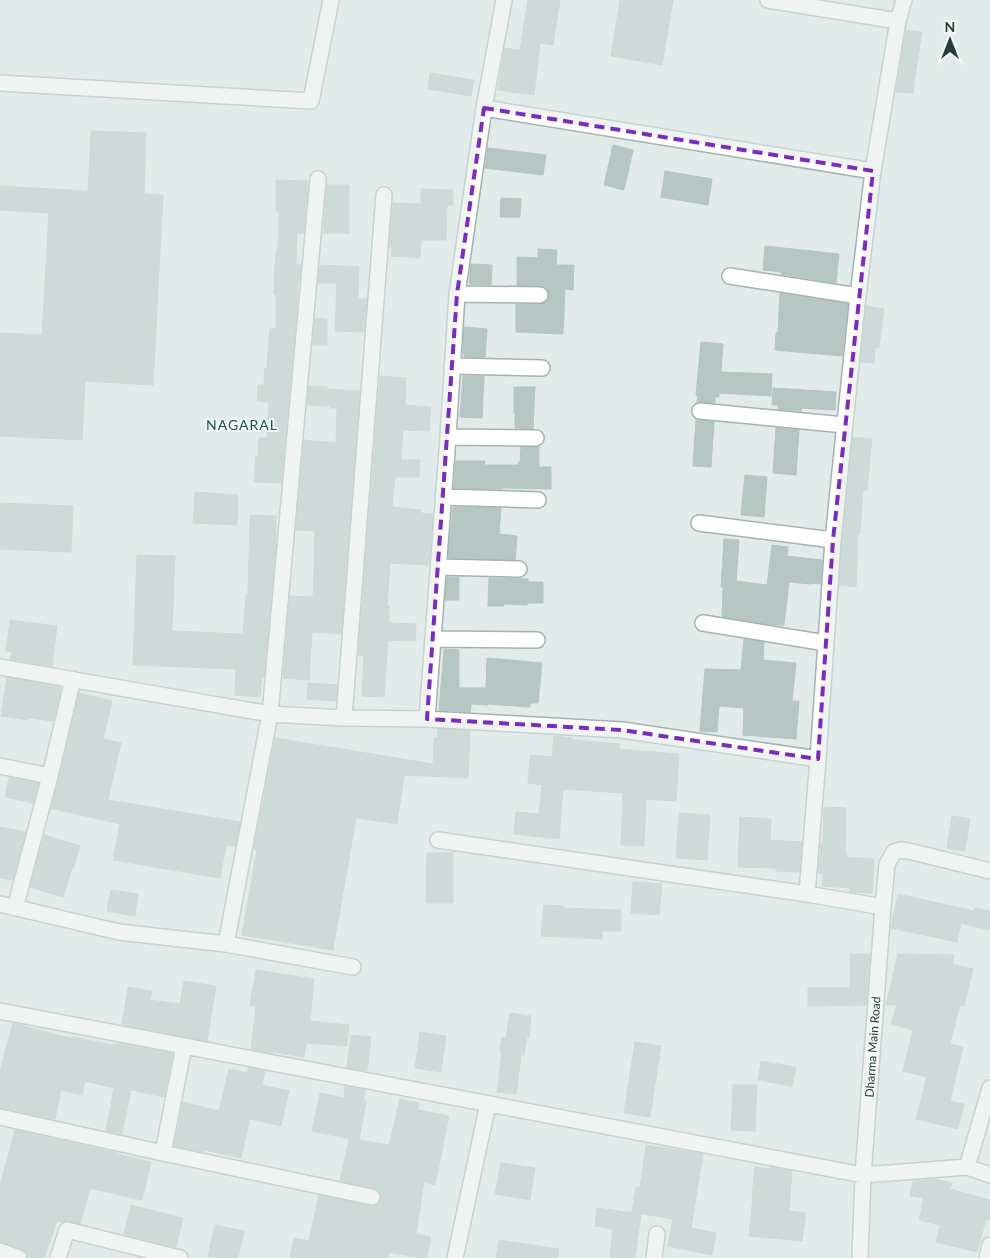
<svg xmlns="http://www.w3.org/2000/svg" width="990" height="1258" font-family="Lato,sans-serif">
  <style>
    .building { fill: #b6c6c2; stroke: #b4c5c1 }
    .lines { fill: none; stroke-linecap: round; stroke-linejoin: round }
    .minor-casing { stroke: #a4b3b1; stroke-width: 18 }
    .minor { stroke: #fff; stroke-width: 15 }
    .marked { fill: none; stroke: #7b2cbf; stroke-width: 4; stroke-dasharray: 10 6; stroke-linejoin: round }
    .labels { text-anchor: middle; stroke-width: 4; stroke-linejoin: round; paint-order: stroke }
    .street-label { font-size: 12px; fill: #223c3a; stroke: #f2f8f6 }
    .neighbourhood-label { font-size: 14px; letter-spacing: 1px; fill: #1e4e4b; stroke: #f2f8f6 }
  </style>
  <rect width="100%" height="100%" fill="#e1ebe9"/>
  <path class="building" d="M528,0H560L553,45L540,43L534,95L498,90L505,48L520,50Z
    M620,0H673L662,65L611,56Z
    M906,30L922,32L914,82L913,93L896,92Z
    M430,73L474,80L471,96L428,89Z
    M91,131L146,133L144,194L163,195L153,385L85,381L82,440L0,436V333L42,335L49,213L0,210V186L88,191Z
    M613,145L633,150L624,190L604,185Z
    M488,148L546,155L543,175L485,168Z
    M665,171L712,179L708,205L661,197Z
    M276,180L307,181V185H308L304,233H297L296,264L301,265L299,282H298L297,310L281,483L254,482L256,456L258,457L259,438H267L269,402L257,401L258,385H264L265,368H267L270,329H276V294H274L275,265L277,249H278L279,211H276Z
    M327,185H349V233H323Z
    M421,189L453,190V205H447L446,240H421L420,258L391,256L392,247H389L393,203L421,204Z
    M501,198L521,199L520,217H500Z
    M765,246L839,254L836,283L781,274V272L763,270Z
    M538,249L557,250L556,265H574L573,290L565,289L563,334L516,332V304H540L544,303L548,300L549,296L548,291L544,287L540,286L517,285V257L538,258Z
    M471,264L492,265L491,285L469,284Z
    M320,265L359,267L358,299H367L364,332L335,331L337,283H318Z
    M780,293L848,304L842,356L775,350L776,333H778Z
    M866,306L884,309L879,348H875L874,363L861,362Z
    M315,318L327,319V345H313Z
    M464,327L487,329L485,357H464V354H463Z
    M701,342L723,344L721,372L772,374L771,396L719,393V397H715V403L697,402L698,396L696,395Z
    M380,376L406,378L405,405L431,407L429,431L403,430L401,460H420L419,477H395L392,507L421,510V513L433,514L429,565L390,563L387,606H389V623L416,624L415,641L388,640L384,697L362,696L364,655H358Z
    M463,376H484L482,418L460,417Z
    M309,386L327,387V389L360,391L341,634L312,632L309,680L283,678L290,596L313,597L315,531L296,530L304,440L336,443L337,408H330V406L307,405Z
    M514,387H535L533,429L515,428V413H514Z
    M773,388L836,392L835,410L801,408V411L778,409V405H772Z
    M696,419L714,422L711,467L693,466Z
    M776,428L799,430L796,475L773,473Z
    M853,437L872,439L867,490H863L860,533H858L856,587L839,585L842,541Z
    M521,447H539V467H551V489L502,488V489L454,488L456,461H485L484,465H519L518,462H520Z
    M745,475L767,477L764,517L741,515Z
    M195,492L238,495L237,525L193,523Z
    M0,503L73,506L71,552L0,549Z
    M453,507L501,508L499,534L517,536L515,560L448,558Z
    M250,515L276,516V548L264,677H262L260,697L235,695L236,669L133,665L137,555L175,556L172,631L243,634L246,595H248Z
    M724,539L739,540L736,581L767,585L772,545L788,547L787,556L822,560L821,584L811,583V584L789,582L784,625L766,624L722,617L723,587H721Z
    M447,577H459V600H445Z
    M489,578L528,579V582H543V603H527V605L504,604V606H488Z
    M10,620L57,626L52,667L10,659L12,652L6,651Z
    M744,639L764,642L763,660L796,663L792,701H799L796,739L743,735L744,708L719,706L717,732L700,731L705,669L741,670Z
    M444,649L459,650V688H486L487,658L542,663L538,703H530V707L488,704V705L471,704L470,712L439,710Z
    M7,678L60,687L61,689L53,721L29,718L28,720L1,716Z
    M308,683L337,685L336,701L307,699Z
    M79,693L112,701L103,739L121,743L108,800L240,822L235,846L226,845L220,878L113,860L120,824L51,808Z
    M438,729L470,731L468,778L404,775L397,824L356,818L333,950L242,935L257,850L254,849L262,805H263L275,738L433,764L434,738H437Z
    M554,736L572,738V740L620,744L619,749L679,754L676,801L646,799L644,846L621,845L623,793L563,789L559,839L514,834L516,812L539,814L542,785L528,783L530,755L552,757Z
    M9,777L38,783L33,803L5,797Z
    M824,807L846,808L845,852H846V857L874,859L872,893L850,892V888L822,886L823,874L818,873L821,843H823Z
    M679,813L710,815L707,860L676,858Z
    M952,816L970,819L965,851L947,848Z
    M740,817L771,819L770,840L802,842L799,872L776,871V868L738,867Z
    M0,827L26,832L13,880L0,878Z
    M44,835L80,846L73,869L72,868L63,897L30,887Z
    M427,853H453V903H426Z
    M633,882L662,884L659,915L631,913Z
    M111,890L138,894L135,916L107,911Z
    M898,894L974,911L975,908L990,911V930L961,923L957,942L891,928Z
    M544,905L564,906L563,908L621,910V931H602V939L541,936Z
    M850,954H870L866,1005L808,1006V988H850Z
    M898,954L954,955L952,964L973,969L964,1006L960,1005L950,1044L963,1047L950,1101L964,1104L958,1129L916,1119L927,1077L903,1071L913,1030L891,1024L897,1005H886Z
    M256,970L314,979L310,1021L349,1025L347,1046L306,1043L304,1057L272,1052V1053L251,1049L256,1006L250,1005Z
    M184,981L216,986L207,1041L122,1025L128,987L152,991L150,1000L180,1004Z
    M510,1013L531,1016L529,1038L527,1037L524,1055H521L516,1094L497,1092L502,1052H500L502,1037L506,1038Z
    M13,1023L73,1039V1037L112,1045L113,1044L119,1045V1043L173,1053L164,1097L131,1090L122,1134L106,1131L114,1088L85,1081L82,1095L61,1090L55,1119L0,1108V1071Z
    M420,1032L446,1036L441,1072L415,1068Z
    M351,1035L371,1037L367,1071L347,1067Z
    M635,1042L661,1046L650,1117L624,1113Z
    M761,1061L796,1067L792,1086L758,1080Z
    M248,1068L265,1071L262,1085L289,1091L281,1126L250,1119L241,1158L205,1150L204,1152L174,1146L183,1102L219,1111L229,1069L248,1073Z
    M733,1085H757L755,1131L731,1130Z
    M345,1086L365,1090L364,1100L366,1101L359,1140L389,1145L400,1099L419,1103L418,1110L449,1116L435,1185L424,1182L416,1234L431,1237L427,1258H421L389,1252L388,1258H290L294,1238L309,1241L319,1195L371,1206H374L379,1204L381,1199V1194L379,1190L374,1188L340,1181L349,1139L312,1131L320,1093L344,1098Z
    M15,1130L118,1153V1154L125,1156L151,1162L142,1200L90,1188L80,1224L69,1221L62,1222L57,1221L44,1258H34L28,1256L26,1252L22,1249L0,1242V1186Z
    M646,1145L703,1154L691,1228L716,1233L712,1255L668,1246L673,1219L632,1212L636,1187L640,1188Z
    M501,1163L535,1168L530,1200L495,1194Z
    M755,1167L769,1169L770,1167L792,1171L789,1211L806,1213L802,1241L749,1236L753,1196H752Z
    M935,1179L952,1183L950,1189L990,1200V1220L986,1219L977,1252L936,1242L940,1225L919,1220L924,1198L910,1196L913,1181Z
    M131,1205L183,1218L176,1247L124,1234Z
    M597,1208L641,1214L635,1258H610L613,1229L595,1226Z
    M215,1225L244,1231L238,1258H219L208,1256Z
    M499,1240L559,1249L558,1258H496Z"/>
  <g class="lines">
    <defs>
      <path id="minor" d="M768,0L898,21
        M0,83L311,101L331,0
        M484,108L873,171
        M730,276L858,296
        M457,294L540,295
        M452,366L542,368
        M700,411L844,425
        M448,437L536,438
        M443,497L538,500
        M699,523L833,540
        M438,567L519,569
        M703,623L826,643
        M433,639L537,640
        M0,667L270,714L344,718L427,719L622,730L818,759
        M344,718L384,195
        M427,719L448,437L457,294L484,108L504,0
        M0,766L50,776
        M438,840L807,894L883,907
        M807,894L818,759L833,540L858,296L873,171L898,21L904,0
        M0,904L119,932L226,944L353,967
        M15,908L50,776L73,679
        M226,944L270,714L318,179
        M0,1011L863,1175L967,1167L990,1175
        M0,1117L163,1153L372,1197
        M163,1153L184,1046
        M967,1167L990,1088
        M0,1251L19,1258
        M58,1258L67,1230L180,1258
        M455,1258L488,1104
        M654,1258L657,1234
        M860,1258L863,1175L883,907L887,864L894,852L901,850L909,851L990,871
        M987,1258L990,1245"/>
    </defs>
    <use href="#minor" class="minor-casing"/>
    <use href="#minor" class="minor"/>
  </g>
  <path d="M0 0H990V1258H0ZM484,108L873,171L833,540L818,759L622,730L427,719L457,294Z" fill="#e1ebe9" fill-opacity=".55" fill-rule="evenodd"/>
  <path class="marked" d="M484,108L873,171L833,540L818,759L622,730L427,719L457,294Z"/>
  <g class="labels">
    <g class="street-label">
      <text transform="translate(873 1047) rotate(-86)" y="4">Dharma Main Road</text>
    </g>
    <g class="neighbourhood-label">
      <text x="242" y="430">NAGARAL</text>
    </g>
  </g>
  <g transform="translate(950 40)" stroke="#f2f8f6" stroke-width="4" paint-order="stroke">
  <path d="M0-4L9 19L0 12L-9 19Z" fill="#223c3a"/>
  <text y="-8" font-size="14" font-weight="bold" text-anchor="middle" fill="#223c3a">N</text>
  </g>
</svg>
